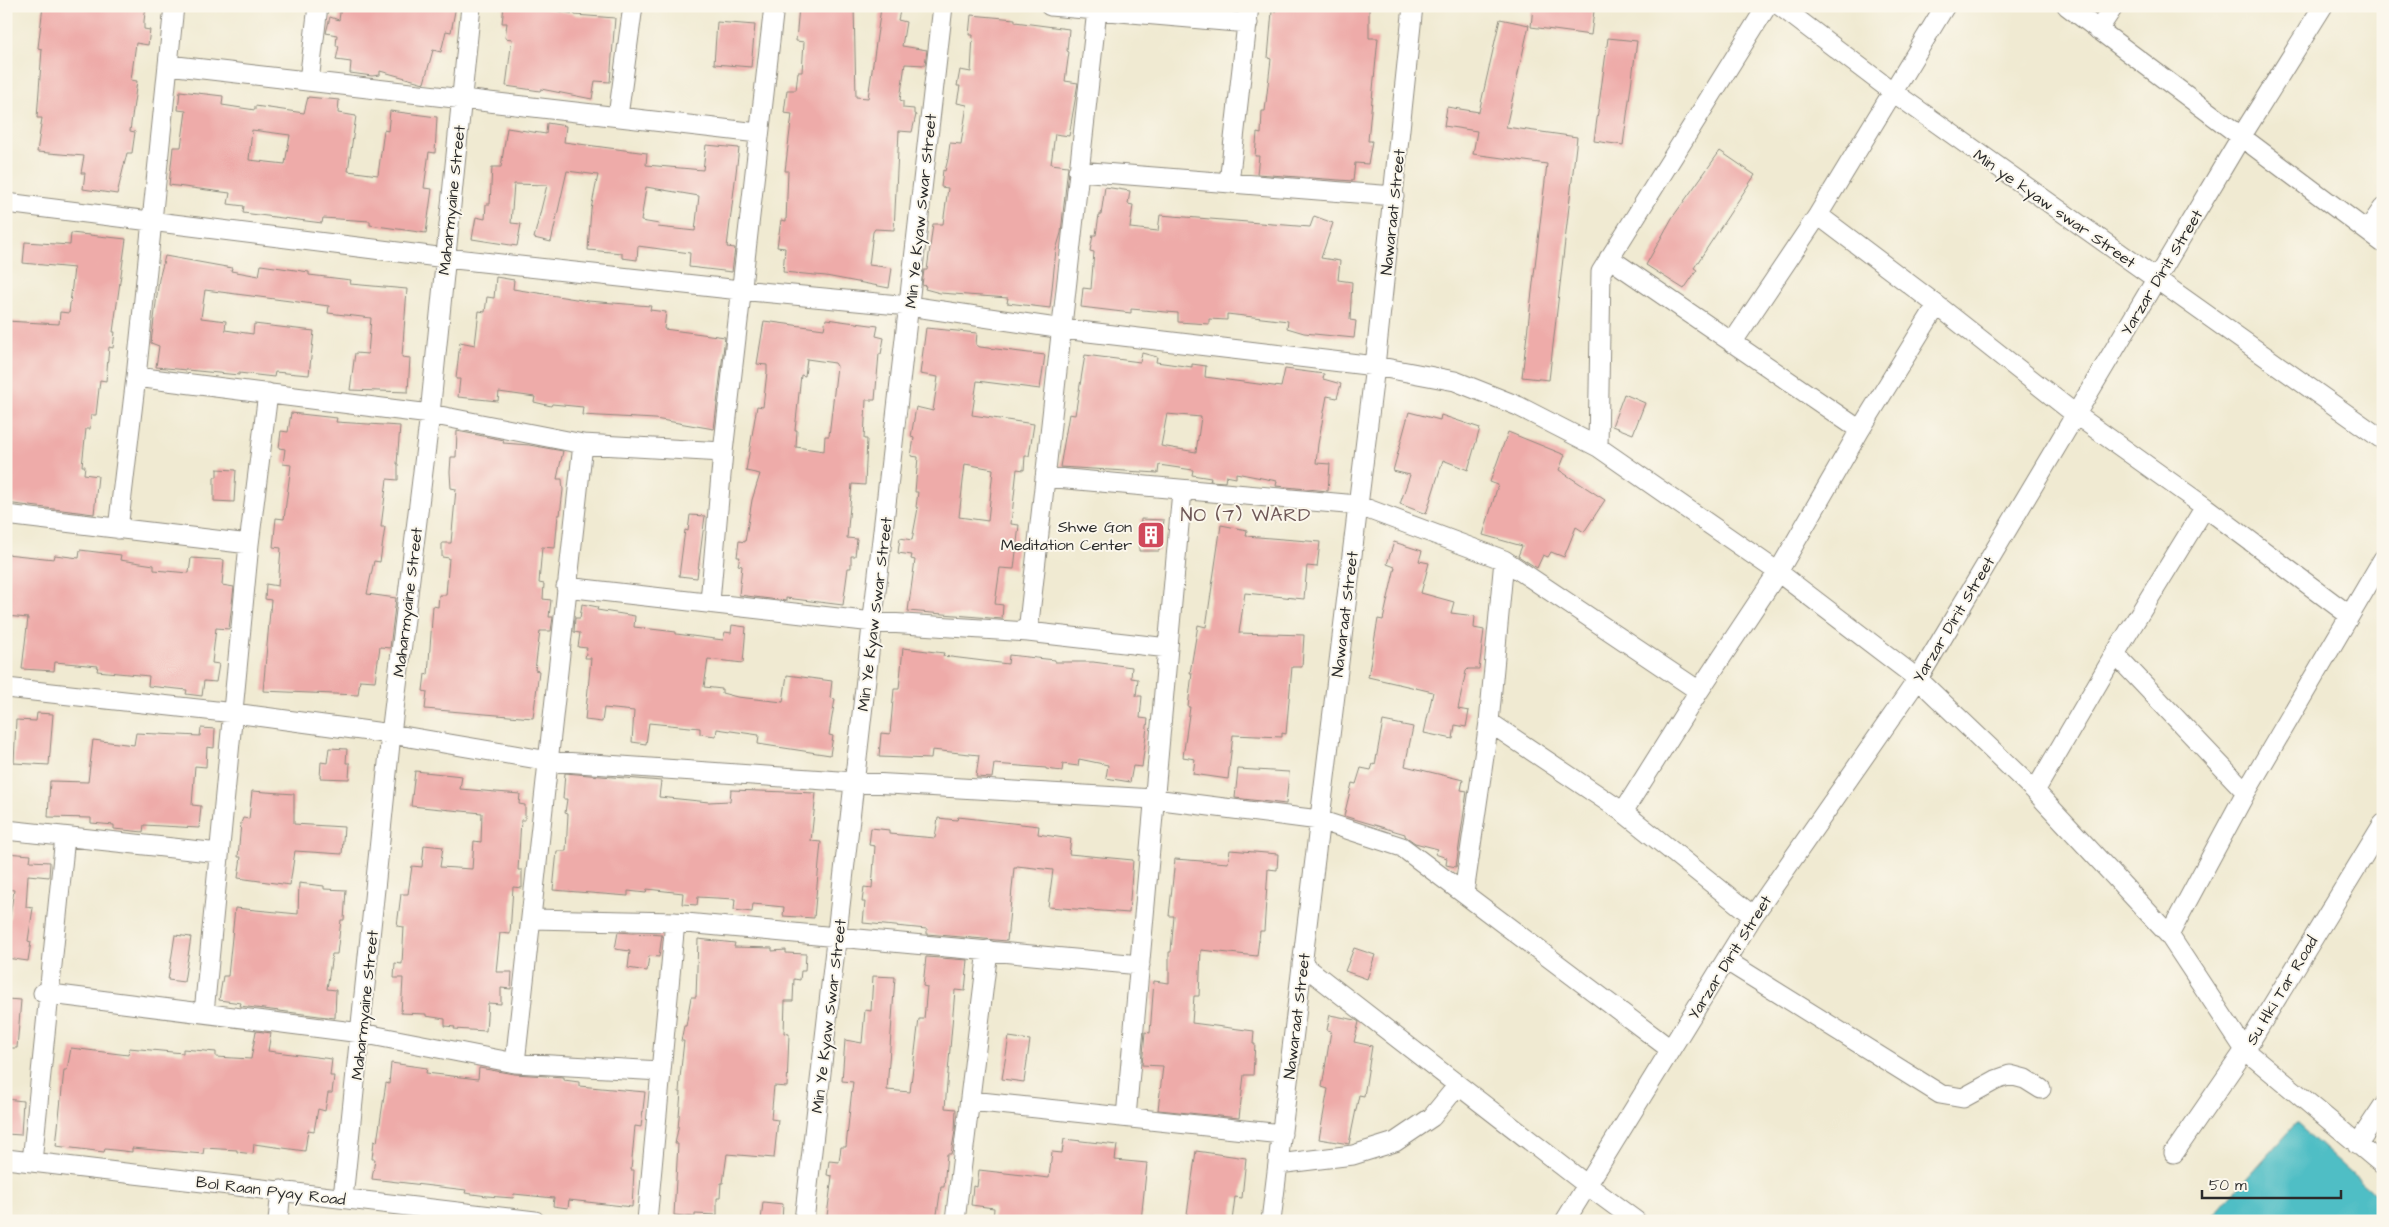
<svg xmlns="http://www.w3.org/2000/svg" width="2389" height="1227" font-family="'Architects Daughter',sans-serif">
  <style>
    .water { fill: #50bec5; stroke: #3e7478 }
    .building { fill: #eeaba9; fill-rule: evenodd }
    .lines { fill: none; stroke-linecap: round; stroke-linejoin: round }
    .minor-casing { stroke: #8e8a7e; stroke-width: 21 }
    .minor { stroke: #fff; stroke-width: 19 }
    .labels { text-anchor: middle; stroke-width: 4; stroke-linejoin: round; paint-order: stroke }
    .street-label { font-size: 16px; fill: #2b2b2b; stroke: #fbf7ec }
    .poi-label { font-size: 16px; fill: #2b2b2b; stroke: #fbf7ec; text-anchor: end }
    .quarter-label { font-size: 19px; letter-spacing: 1px; fill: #6f5857; stroke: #fbf7ec }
  </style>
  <rect width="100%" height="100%" fill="#fbf7ec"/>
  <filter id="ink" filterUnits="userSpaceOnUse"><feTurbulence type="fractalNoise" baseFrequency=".02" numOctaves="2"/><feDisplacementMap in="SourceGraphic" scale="10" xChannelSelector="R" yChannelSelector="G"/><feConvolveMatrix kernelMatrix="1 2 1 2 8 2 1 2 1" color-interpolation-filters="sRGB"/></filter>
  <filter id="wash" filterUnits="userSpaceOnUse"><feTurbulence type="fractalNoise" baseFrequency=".0096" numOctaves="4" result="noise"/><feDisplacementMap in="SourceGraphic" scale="20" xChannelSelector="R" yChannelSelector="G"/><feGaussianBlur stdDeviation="1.12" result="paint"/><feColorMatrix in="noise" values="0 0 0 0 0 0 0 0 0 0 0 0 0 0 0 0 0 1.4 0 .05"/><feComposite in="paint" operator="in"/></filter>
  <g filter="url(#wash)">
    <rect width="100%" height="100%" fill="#f0ead2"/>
    <path class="water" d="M2296,1123L2383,1201V1221H2217L2213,1216Z"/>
    <g id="blocks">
      <path class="building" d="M43,6H146L144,21V29L150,30L148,45L136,43L131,80L137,81L130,131L135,132L132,153H127L117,194L83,189L85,173H81L84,156L37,152L42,118H37L42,49L38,48Z
        M341,6L400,8V6H456L451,32L446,31L441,52L433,50L424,83L380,71V75L372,76L350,73L351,62L336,60L339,46H336L337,35L326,33L330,17L339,20Z
        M504,6H543L542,8L575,14V15L615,18L610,82L595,81L592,99L541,89L540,91L506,86L512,39L505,38L507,23H502Z
        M799,6H854L856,97L868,98L881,8L900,11L898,20L906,22L902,46L927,50L925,65L905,64L900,100L903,101V108L914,109V114L916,115L912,132L899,131L894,230L875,229L873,232L869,265L892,268L889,288L826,276L783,272L785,248L777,247L781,220L786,221L788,171H785L792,114L784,113L787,90H796L798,72H802L804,42L796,41Z
        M1277,6H1369V38H1378L1368,141H1372L1368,164L1355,163L1353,181L1257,174L1259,156H1255L1257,133L1261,134L1262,111H1265L1271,59L1268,58L1272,11H1276Z
        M1533,6H1561L1594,11L1591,35L1531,27Z
        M971,15L1015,19V22L1069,29L1067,51L1069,52L1065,81L1078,83L1069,136L1055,134L1051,164L1068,166L1061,233L1056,250L1050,308L1007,303L1008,298L940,293L925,289L926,286L922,285L924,270H927L933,224H943L948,188L941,187L943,170L945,171L948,159L950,143L961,144L967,105L957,103L960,86H957L960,70L971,72L973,35H969Z
        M1500,19L1529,25L1506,127L1577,137L1549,380L1522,377L1547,164L1473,154L1477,131L1444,126L1447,107L1479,112Z
        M717,22L755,25L751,67L714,64Z
        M1608,38L1637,41L1623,145L1594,141Z
        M180,91L223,96L222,105L255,110V106L304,113L308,97L339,100L338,113L356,116L348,171L378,175L384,130L388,131L390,111L437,117L435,153L429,152L424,188L432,189L426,233L370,225V221L323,218L322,223L243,213L244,206L228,204L230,193L169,185L173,147H181L186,111L178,110ZM252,130L290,135L285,164L249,160Z
        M547,123L566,126L564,142L647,153L646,165L703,170L706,145L739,148L727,247L735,248L732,272L689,267L690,253L638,246L637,260L622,258V253L588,250L591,209L598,175L567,171L551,242L534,238L547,185L514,184L511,223L521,224L517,246L472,239L476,217L485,219L486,204H490L492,167H501L507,128L546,134ZM646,187L699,196L695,231L658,227L659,224L641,221Z
        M1720,151L1755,175L1694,268L1697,270L1684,289L1646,265L1672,218Z
        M1105,187L1130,191L1128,204L1133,205L1130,228L1158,231L1160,215L1310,227L1314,216L1333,223L1321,258L1340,261L1338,280L1352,282L1350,320L1356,321L1354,338L1304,333L1287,328L1288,321L1227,314V320L1209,319V324L1178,322V313L1131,309V313L1081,307L1083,288L1091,289L1094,252L1090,251L1093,235H1096L1099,215H1101Z
        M71,233L126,239L113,332H115L113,348L109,347L106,381L100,380L96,415H91L90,429H86L82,466H85L84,474L98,476L94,514L6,503V321L59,324L60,312L69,313L74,268L23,263L25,242L70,245Z
        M165,256L232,268L231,271L259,276L261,265L309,272V275L351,280L350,284L407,289L402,357L410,358L408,392L350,390L355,353L368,354L371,318L328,313L329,306L205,290L201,318L226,321L225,330L253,334L254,324L314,331L309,375L275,372L274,377L239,373V375L156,367L159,346L151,343L159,279Z
        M496,277L514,280L513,289L588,301L651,306L650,310L666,312L664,329L725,337L714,429L655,419L582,415L583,407L552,404L551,406L534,402L535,397L499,392L498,401L458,397L460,379H456L460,342L475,345L479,311L485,312L487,297L494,298Z
        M826,319L878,326L876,336L884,338L881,354H879L875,400H866L864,439H867L865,485L852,484L847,538L857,539L855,556H851V568H848L843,605L786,598V601L739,595L742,566L738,565L740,557H737L739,541L745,542L752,500L760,474L746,471L757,406L763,407L767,372V365L757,364L764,321L824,329ZM807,359L835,363L837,366L829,436H825L824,451L796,447L797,430H795L801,375L805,376Z
        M926,328L977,333L976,345L980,347L1045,355L1040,389L977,381L972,415L1034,424L1029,456H1025L1024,470L1017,469L1011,524L1019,525L1014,569L1000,568L995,604L1003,605L1002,619L908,611L915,560L911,559L912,555L898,553L900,538L912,540L918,508L916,507L918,492H915L918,457L911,456L914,438L911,437L916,407L933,411L938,377L920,374ZM965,464L993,469L988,521L959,517Z
        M1142,353L1157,357L1156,362L1192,367V364L1206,366L1205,377L1281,387L1285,369L1324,374L1323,379L1341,384L1337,398L1327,396L1318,444L1316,463L1330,464L1328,491L1276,486L1277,481L1236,473V478L1226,476L1225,482L1210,481L1211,478L1192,475L1193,470L1159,465L1158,473L1060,467L1069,414L1075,415L1085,355L1140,362ZM1167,414L1201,417L1196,452L1161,446Z
        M1624,394L1645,403L1633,434L1612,426Z
        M1409,412L1440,420L1441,415L1480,428L1468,470L1443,460L1426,514L1400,504L1410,475L1393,471Z
        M291,413L337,418L336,422L400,426L397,464H398V480L387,479L381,527H385L380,562L374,561L367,594L396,598L390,648L380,647L375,681L360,680L358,695L263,691L271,600L265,599L266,584L278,586L281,548L273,547L276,518L284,519L291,465L283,464L285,449L279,448L281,431L288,432Z
        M457,431L504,440L503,443L529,445L563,451L557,479H562L563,490L560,515H558L555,548L542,547L539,583L544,584L543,599L551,600L549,617H553L551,631H540L535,670L539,671L533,718L425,709L427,692L423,691L425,674L428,675L433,606L438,607L439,595H446L449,558L442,557V543H451L456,489L451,488L450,472L451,457H456Z
        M1508,432L1565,455L1559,470L1605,500L1584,532L1576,527L1564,557L1551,552L1548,557L1543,555L1537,568L1518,556L1522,546L1483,535L1498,485L1490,482Z
        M217,469L236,470L234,502L214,501V477H217Z
        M690,515L705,516L697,578L679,576L685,530L688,531Z
        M1141,519L1164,520L1159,551H1139Z
        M1221,525L1247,530L1246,536L1320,542L1317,567L1307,566L1304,599L1245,593L1239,633L1304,635L1302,667H1292L1286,734L1282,733V737L1233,735L1228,779L1193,774L1195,759L1183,757L1190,707H1188L1192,673H1190L1198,625L1206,627Z
        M1394,542L1422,551L1419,561L1429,563L1421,593L1454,602L1451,613L1475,616L1474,628L1484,630L1479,669H1468L1466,671L1458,709L1469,711L1466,727L1455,725L1453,739L1424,733L1433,692L1368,677L1378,619L1383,620L1395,567L1387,564Z
        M80,550L121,555L120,560L154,565V570L189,573L191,558L224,560L222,585L234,587L229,629L216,628L212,663L219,664L216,682L204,681L202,696L186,694L187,690L148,686L149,676L97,671L98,666L55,662L54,671L22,669L28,618L6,616V554L54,559L55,555L79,558Z
        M582,604L598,607L597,610L635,616L634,627L676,632V634L723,640L725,632L731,633L732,625L746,627L743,663L708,659L704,687L722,689V693L737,697L783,702L787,675L832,681L830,698L835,699L829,735L833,736L830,755L758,744L759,735L717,729L716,736L700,734V728L649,723L646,744L632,742L634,711L604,708L602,722L585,720L591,658H585L587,648L578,647L580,633L574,632L575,618H580Z
        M903,648L944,653L943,656L1008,664L1009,655L1055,660V662H1093L1132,667L1131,678L1138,679L1136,696H1142L1140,718L1148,719L1142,767L1133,766L1130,782L1106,778L1108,765L1079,759L1078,766L1063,764L1062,771L1046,769V768L994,764L992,778L976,777L979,755L932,750L931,759L879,757L881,733L890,734L894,689H899Z
        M37,713L53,714L49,765L14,763L16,720L36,721Z
        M1383,721L1413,727L1405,766L1463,780L1461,790L1467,791L1456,867L1446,865L1447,858L1435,854L1438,849L1415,843L1405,836V834L1344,816L1352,783L1356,784L1361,768L1371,770L1373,764L1375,765Z
        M201,728L215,729L214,748L207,747L206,767L195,766L192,805L201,806L199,828L144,825L143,832L114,829V825L91,823V818L48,817L50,781L88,782L93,740L134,745L136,733L200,736Z
        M329,748L347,749L346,763H350L349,779L320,778L321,762L327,763Z
        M1238,769L1289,772L1286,804L1235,798Z
        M415,771L462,776L460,789L520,794L519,804L525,805V820H521L518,870H522V888L513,887L510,934L500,933L496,972H512L511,989L501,988V1004L488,1003L486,1031L454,1029L455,1027L445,1026V1019L426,1016V1014L401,1013L403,978H394L395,963L402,964L404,927L397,926L401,894H408L412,866L422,867L424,845L443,847L440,867L472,869L474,841L481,842L482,813L411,806Z
        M565,773L661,781L659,797L709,802L730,801L731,790L816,793L811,841L821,842L814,918L783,916L784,907L753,904L752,912L734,910L735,899L698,897L697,905L682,904L683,893L647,889L646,893L628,891V896L553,890L557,851H566L568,814L565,813L567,799H563Z
        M252,791L294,794V824L344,827L342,854L295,851L290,885L238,878L241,857H238L241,823L243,818L249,819Z
        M958,817L1039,826L1038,834L1071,839L1069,854L1133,860L1129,913L1048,907L1053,870L1017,866V868H1014L1007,941L927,934V929L863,923L865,902H862L864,887L872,888L875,846L869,845L871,828L889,830V834L935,838L938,818L957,820Z
        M1230,850L1278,854L1277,870L1268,869L1264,931H1260L1257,956L1201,950L1199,996H1194L1192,1023L1254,1031L1253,1044H1255L1253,1075H1244L1239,1118L1158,1110L1163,1066L1142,1065L1145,1032L1150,1033L1154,981L1169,983V952H1171L1174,916H1169L1175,859L1228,863Z
        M6,853L31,855L30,861L50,862L49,877L28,875L26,907L33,908L28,941L31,942L28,961L6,958V941L14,890L6,889Z
        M299,883L324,886V889L346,890L344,920H341L337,954H332L327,989L336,990L335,1018L240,1006L241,1003L219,1000L223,976H228L235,908L298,914Z
        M618,932L662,935L659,957L649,956L647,971L628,968L630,951L615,949Z
        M175,935L191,937L184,982L168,980Z
        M698,939L735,943L734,947L772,948V951L786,950V953L806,954L805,971H801L800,980L794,979L793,1001H785L784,1033L789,1034L787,1087L774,1086L771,1119L778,1120L774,1158L727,1154L723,1183H721L720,1198H717V1215L695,1214V1217L674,1215L678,1144H675L678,1129L681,1092H679L680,1078L684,1041H681L684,1026H686L691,997H696Z
        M1354,948L1375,955L1367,979L1345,971Z
        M926,957L968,960L965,991L955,990L945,1108L956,1109L955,1131L951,1154H947L944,1187H941L936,1221H861L827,1216L832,1176L827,1175L829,1161L839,1162L841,1147H846L851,1098L853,1082L842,1081L845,1040L862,1043L865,1010L871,1011L873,976L895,977L887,1090L910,1092L919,1019H924L927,987L923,986Z
        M6,999L21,1000L17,1048H6Z
        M1330,1015L1356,1020L1359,1022L1354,1042L1372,1046L1364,1096L1359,1095L1349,1144L1319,1139L1328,1089L1322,1087L1331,1031L1327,1030Z
        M256,1031L271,1033L268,1051L332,1059L330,1076H334L332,1093H328L325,1111L318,1109L314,1131L308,1130L305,1151L254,1144L253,1154L237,1152V1150L204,1148L203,1154L132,1148V1152L105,1149L104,1152L56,1146L64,1070H67L71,1048L128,1055L129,1048L183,1053V1049L216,1052V1057L251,1059Z
        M1009,1037L1030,1040L1024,1082L1002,1079Z
        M391,1063L427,1068L426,1073L478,1079L479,1068L485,1069L514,1074L564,1077V1080L579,1082V1086L645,1092L641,1127L635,1126L631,1170H634L632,1207L569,1200L568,1208L553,1206L554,1198L514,1194L513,1198L487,1196L465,1193L466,1190L372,1179L375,1159H372L374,1141L377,1142L386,1083L389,1084Z
        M6,1099L23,1101L21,1135L6,1134Z
        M1064,1139L1117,1145L1115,1160L1147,1163L1141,1221H993L994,1208L971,1205L973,1186L977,1187L979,1170L1049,1178L1052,1152L1062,1153Z
        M1196,1151L1246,1158L1242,1198L1235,1197L1232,1221H1186Z
        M763,1202L783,1204L782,1221H761Z"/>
    </g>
  </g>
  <g filter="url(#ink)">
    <use href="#blocks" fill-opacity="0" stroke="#8e8a7e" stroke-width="1"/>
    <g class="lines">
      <defs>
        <path id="minor" d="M1050,6L1248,23
          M1780,6L1893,92L2383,440
          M2067,6L2383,243
          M2098,30L2114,6
          M168,65L758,133
          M309,81L318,6
          M618,116L633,6
          M1078,171L1394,196
          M1229,183L1249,6
          M6,203L446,258L740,290L909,306L1063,329L1375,366L1455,381L1518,406L1598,447L1778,572L1918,679L2035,791L2169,935L2245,1050L2383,1165
          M1818,215L1937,305L2075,414L2205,507L2349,615
          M2367,231L2383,208
          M1609,258L1860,430
          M1732,343L1818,215L1945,6
          M136,377L430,414L583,444L723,452
          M1598,447L1601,272L1767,6
          M1045,477L1357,505L1504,560L1699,691
          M6,515L249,544
          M118,529L136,377L174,6
          M566,587L873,622L1028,632L1168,648
          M710,602L723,452L774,6
          M1028,632L1097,10
          M2115,654L2246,792
          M6,688L234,713L391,734L549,761L854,782L1154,799L1319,820L1402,847L1670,1049
          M1489,722L1623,812L1753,916
          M2035,791L2115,654L2205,507
          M1623,812L1699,691L1778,572L1860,430L1937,305
          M6,830L219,853
          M1464,893L1489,722L1504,560
          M531,919L675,922L1140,965
          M2169,935L2246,792L2383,559
          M1727,961L1940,1094L1963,1098L1996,1080L2010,1075L2025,1079L2041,1089
          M1302,964L1587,1185L1636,1221
          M43,993L361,1033L515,1063L661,1071
          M204,1013L249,544L268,393
          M515,1063L583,444
          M971,1101L1282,1134
          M1126,1117L1182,491
          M2357,1145L2383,1106
          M2174,1153L2245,1050L2383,824
          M6,1159L535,1221
          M32,1162L65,837
          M1278,1164L1353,1155L1395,1142L1432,1117L1458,1085
          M343,1198L391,734L430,414L471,6
          M278,1221L281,1190
          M647,1221L675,922
          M804,1221L943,6
          M955,1221L988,950
          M1271,1221L1375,366L1413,6
          M1565,1221L1753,916L1918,679L2241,137L2323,6"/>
      </defs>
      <use href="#minor" class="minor-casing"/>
      <use href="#minor" class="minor"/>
    </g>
  </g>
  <defs>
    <symbol id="building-square" viewBox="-11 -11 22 22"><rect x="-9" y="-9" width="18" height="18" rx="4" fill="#d1495b" stroke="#fbf7ec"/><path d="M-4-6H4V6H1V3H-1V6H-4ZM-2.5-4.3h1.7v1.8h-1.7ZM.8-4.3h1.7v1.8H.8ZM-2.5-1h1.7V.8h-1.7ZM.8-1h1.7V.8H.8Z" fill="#fff"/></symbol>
  </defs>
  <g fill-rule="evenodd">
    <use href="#building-square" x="1135" y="519" width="32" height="32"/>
  </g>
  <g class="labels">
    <g class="street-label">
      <text transform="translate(451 200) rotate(-84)" y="6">Maharmyaine Street</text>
      <text transform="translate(2055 208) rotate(35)" y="6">Min ye kyaw swar Street</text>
      <text transform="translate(920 211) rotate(-84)" y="6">Min Ye Kyaw Swar Street</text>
      <text transform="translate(1392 212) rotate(-84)" y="6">Nawaraat Street</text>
      <text transform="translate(2161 272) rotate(-59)" y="6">Yarzar Dirit Street</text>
      <text transform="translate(407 602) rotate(-83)" y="6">Maharmyaine Street</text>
      <text transform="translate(874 614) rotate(-83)" y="6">Min Ye Kyaw Swar Street</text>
      <text transform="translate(1344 614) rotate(-83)" y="6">Nawaraat Street</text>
      <text transform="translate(1953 619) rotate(-59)" y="6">Yarzar Dirit Street</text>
      <text transform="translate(1729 957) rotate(-58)" y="6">Yarzar Dirit Street</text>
      <text transform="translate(2281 990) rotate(-59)" y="6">Su Hki Tar Road</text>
      <text transform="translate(364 1005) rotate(-84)" y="6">Maharmyaine Street</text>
      <text transform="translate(828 1016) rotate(-83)" y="6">Min Ye Kyaw Swar Street</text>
      <text transform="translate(1296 1016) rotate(-83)" y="6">Nawaraat Street</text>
      <text transform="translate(271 1190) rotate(7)" y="6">Bol Raan Pyay Road</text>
    </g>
    <g class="poi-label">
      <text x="1132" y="532">Shwe Gon<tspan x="1132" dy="18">Meditation Center</tspan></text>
    </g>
    <g class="quarter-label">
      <text x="1246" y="521">NO (7) WARD</text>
    </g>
  </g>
  <rect width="2389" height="1227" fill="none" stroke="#fbf7ec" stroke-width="25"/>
  <path d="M2202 1190v8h139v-8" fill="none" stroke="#2b2b2b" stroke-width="2.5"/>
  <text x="2209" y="1190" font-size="15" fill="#2b2b2b" stroke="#fbf7ec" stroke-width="4" paint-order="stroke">50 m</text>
</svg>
